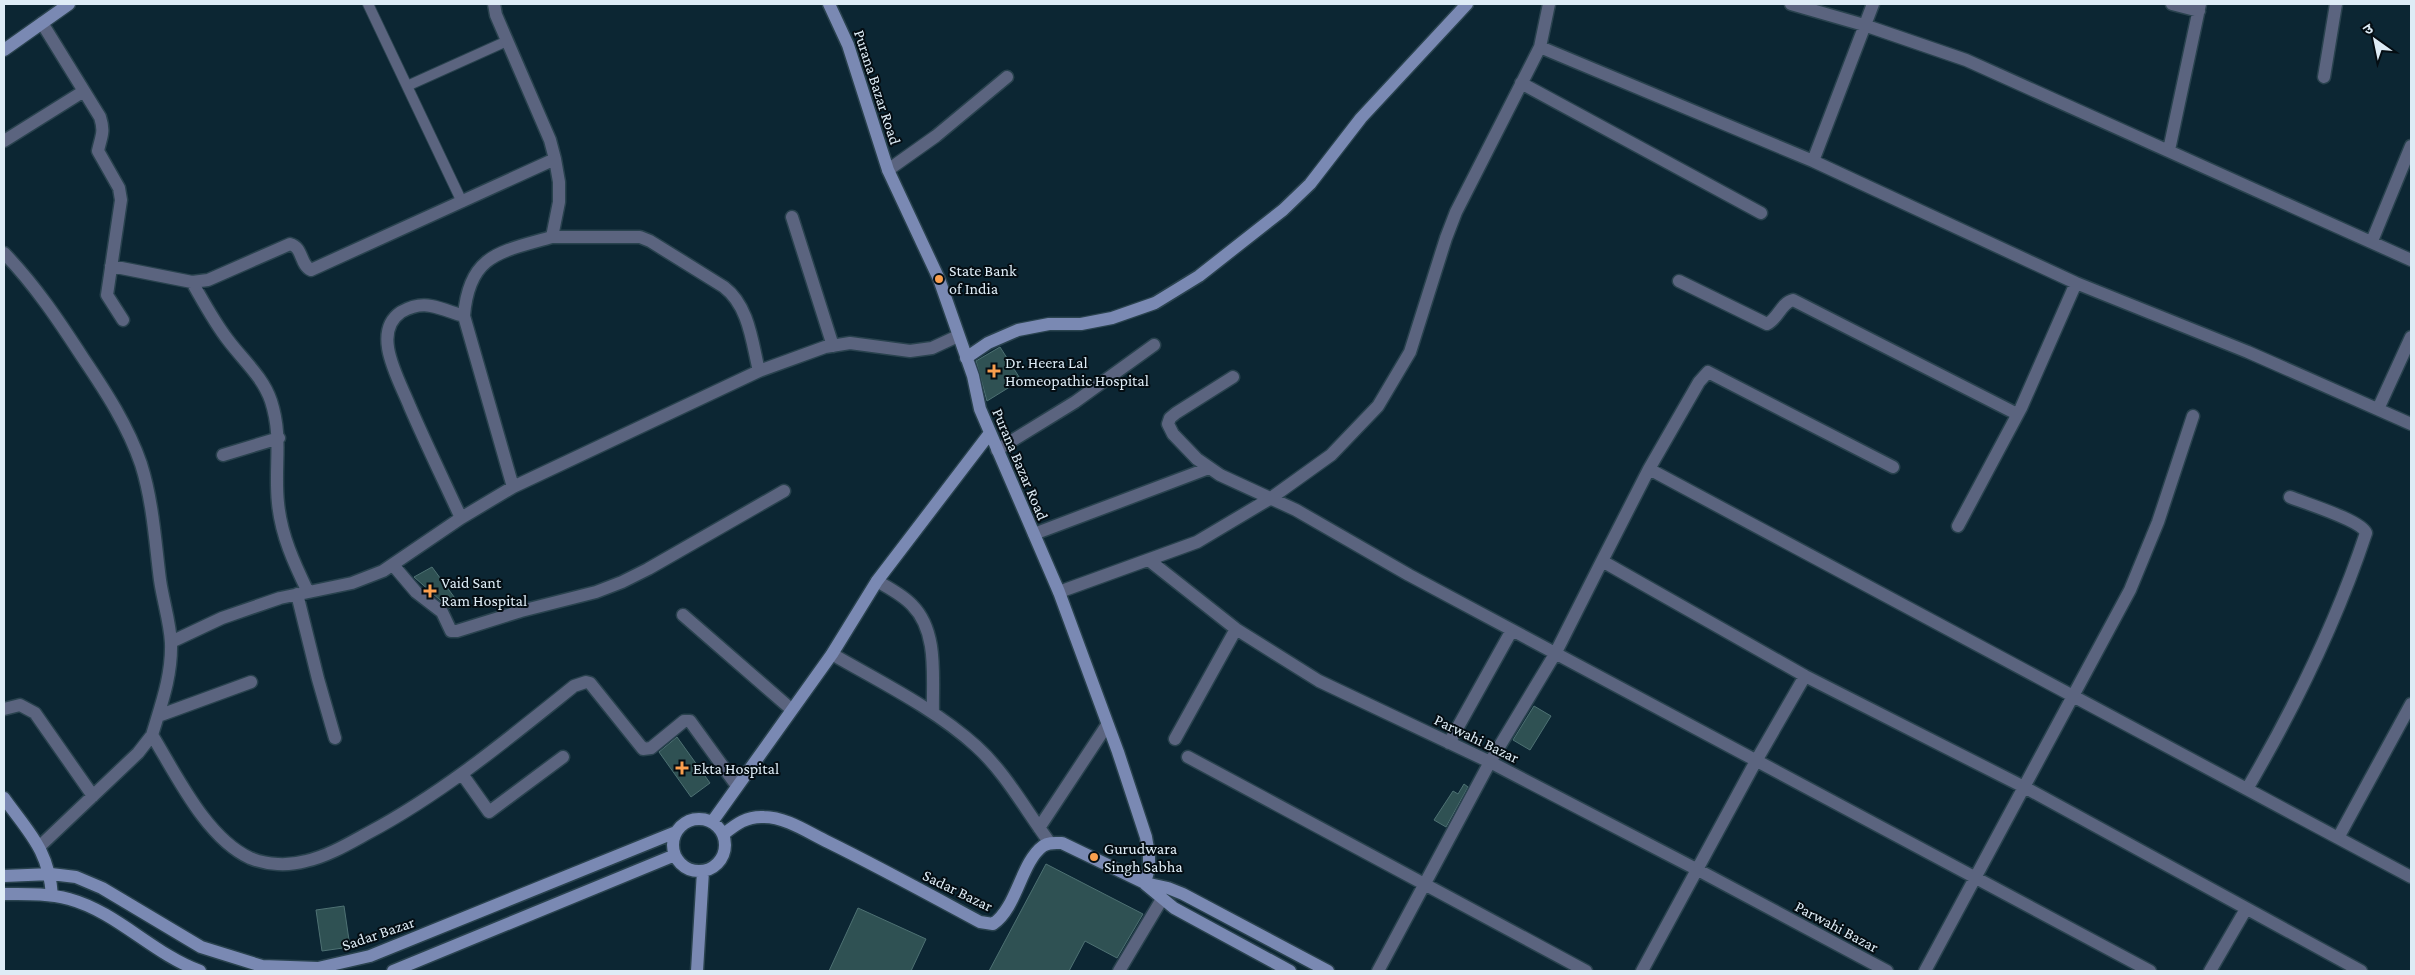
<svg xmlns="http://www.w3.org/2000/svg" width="2415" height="975" font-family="'Crimson Pro','Noto Sans Devanagari',serif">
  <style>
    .building { fill: #2f5153; stroke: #4e7173 }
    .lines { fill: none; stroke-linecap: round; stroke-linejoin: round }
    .lane-casing { stroke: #29424e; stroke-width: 12 }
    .street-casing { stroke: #29424e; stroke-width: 15 }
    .secondary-casing { stroke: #29424e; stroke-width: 15 }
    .lane { stroke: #5b647f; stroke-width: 10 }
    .street { stroke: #5b647f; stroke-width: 12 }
    .secondary { stroke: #7a89b3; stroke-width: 12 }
    .poi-dot { fill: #fa9f4e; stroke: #040d13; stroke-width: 2 }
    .labels { text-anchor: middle; stroke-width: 4; stroke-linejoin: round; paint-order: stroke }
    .street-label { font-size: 16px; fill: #deecf6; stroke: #040d13 }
    .poi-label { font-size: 16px; fill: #deecf6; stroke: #040d13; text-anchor: start }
  </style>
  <rect width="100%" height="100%" fill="#0c2633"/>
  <path class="building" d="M1000,347L1021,380L987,401L976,361Z
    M432,567L460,605L449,608L414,577Z
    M1534,706L1551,716L1530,750L1513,740Z
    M677,737L710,783L691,797L659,752Z
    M1464,784L1468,787L1446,827L1434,820L1453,791L1458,794Z
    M1046,864L1143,914L1117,958L1085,941L1069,971H989Z
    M344,906L350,947L322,951L316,910Z
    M858,908L926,939L911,971H829Z"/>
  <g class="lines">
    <defs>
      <path id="lane" d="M368,4L462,202
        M407,86L507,41"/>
      <path id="street" d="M494,4L496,15L550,140L555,159L559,182V202L552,237C500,252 469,254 464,316L513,487
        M1791,4L1864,25L1966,60L2411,260
        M2172,4L2199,11
        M42,23L100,117C105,133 101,136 98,151L119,188L121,200L107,295L123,320
        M1540,47L1813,161L2076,283L2248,352L2411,424
        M2324,77L2336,4
        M1521,83L1761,213
        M4,141L84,91
        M2169,150L2200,4
        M1813,161L1873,4
        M888,170L936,136L1007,77
        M792,217L833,346
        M552,237H640L650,241L724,287C749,306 752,342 759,371
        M2372,241L2411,146
        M4,253C35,285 59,321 83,358C106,392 128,426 141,464C153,502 155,541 160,580C163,601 170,622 171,643C172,676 161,705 152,735C176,774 206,838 250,858C267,865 288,866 306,861C328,856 348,844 368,833C443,793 508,739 574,686L586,682L590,683L643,749L651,748L684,721H690L737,786
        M111,266L192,282L208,280L290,244C303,247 300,265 311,270L555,159
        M1679,281L1767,324C1778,319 1781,303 1793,300L2017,414
        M192,282C203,301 214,322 228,340C243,360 263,377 271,401C283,438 274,466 278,503C281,535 294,563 308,592
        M1233,377L1176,413L1170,418L1168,424L1173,434L1197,459L1220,475L1296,510L1409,575L2150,971
        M2378,409L2411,337
        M997,450L1075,402L1154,345
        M223,455L279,438
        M1893,467L1708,372L1699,382L1649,469L1602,561L1805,676L2026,788L2361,971
        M1649,469L2411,877
        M461,518C444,481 426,444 410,407C400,381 370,333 401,312C410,307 421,304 431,306C442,308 453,313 464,316
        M1958,526L2021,408L2076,283
        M1034,534L1209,468
        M1150,561L1236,629L1319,681L1490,762L1698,870L1887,971
        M393,565L416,592L442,612L451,631H457L521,611L596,592L622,582L648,569L784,491
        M877,581C889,588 903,595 912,605C939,632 932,679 933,713
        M1059,592L1197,542L1271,498L1331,455L1378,406L1410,352L1446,238L1456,212L1540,47L1549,4
        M297,594L318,679L335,738
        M683,615L791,709
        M171,642L222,618L280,598L352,583L383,571L461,518L513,487L759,371L825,347L850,343L910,351L932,348L958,336
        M832,654C880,682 934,708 976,746C1006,773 1026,811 1050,843
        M4,709L20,705L35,713L93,796
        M158,716L251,682
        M1175,739L1236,629
        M1449,743L1512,630
        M1188,757L1586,971
        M462,774L489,812L563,757
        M2247,789C2295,707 2336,623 2366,533C2361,520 2304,503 2290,497
        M1039,828L1107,725
        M2338,838L2411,704
        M39,847L138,753L152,735
        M1119,971L1162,899
        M1378,971L1490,762L1555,654L1602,561
        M1642,971L1756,761L1805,676
        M1925,971L2130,590L2158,522L2193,416
        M2210,971L2246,909"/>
      <path id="secondary" d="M829,4L848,45L888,170L939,279L973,376L980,409L1059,592L1118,752L1146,837L1149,855V868L1145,883
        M4,50L69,4
        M966,358L988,343L1018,330L1049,324H1081L1112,318L1155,303L1199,276L1283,210L1310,184L1361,118L1467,4
        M4,798C29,833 49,850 52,896
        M673 845a26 26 0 1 1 52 0a26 26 0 1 1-52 0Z
        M712,822L832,654L877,581L990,433
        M724,834C736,824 747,816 764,817C786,817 809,833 828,842C879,867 930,895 980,922L993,924C1017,908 1021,862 1043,846C1049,842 1055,843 1062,843L1145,883L1168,888L1183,894L1328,971
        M4,876L51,874L76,877L102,888L201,947L262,966L318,968L370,956L676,832
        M1145,884L1174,908L1290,971
        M4,894C25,894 47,893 69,899C117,912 153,954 200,971
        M393,971L675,855
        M697,971L703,871"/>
    </defs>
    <use href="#lane" class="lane-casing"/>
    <use href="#street" class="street-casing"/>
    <use href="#secondary" class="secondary-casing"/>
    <use href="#lane" class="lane"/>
    <use href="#street" class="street"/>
    <use href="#secondary" class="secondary"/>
  </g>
  <g class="poi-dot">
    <circle cx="939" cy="279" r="5"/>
    <path d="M991.5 363.5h5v5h5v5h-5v5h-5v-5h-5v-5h5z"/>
    <path d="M427.5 583.5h5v5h5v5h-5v5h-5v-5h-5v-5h5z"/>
    <path d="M679.5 760.5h5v5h5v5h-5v5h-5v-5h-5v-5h5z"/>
    <circle cx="1094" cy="857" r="5"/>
  </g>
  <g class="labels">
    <g class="street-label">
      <text transform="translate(878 87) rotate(72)" y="6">Purana Bazar Road</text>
      <text transform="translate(1021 464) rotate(67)" y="6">Purana Bazar Road</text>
      <text transform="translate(1477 738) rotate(26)" y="6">Parwahi Bazar</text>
      <text transform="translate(958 890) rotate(26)" y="6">Sadar Bazar</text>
      <text transform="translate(1837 926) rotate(28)" y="6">Parwahi Bazar</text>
      <text transform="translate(378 933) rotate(-19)" y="6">Sadar Bazar</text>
    </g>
    <g class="poi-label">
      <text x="949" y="276">State Bank<tspan x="949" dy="18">of India</tspan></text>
      <text x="1005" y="368">Dr. Heera Lal<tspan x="1005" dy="18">Homeopathic Hospital</tspan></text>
      <text x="441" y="588">Vaid Sant<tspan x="441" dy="18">Ram Hospital</tspan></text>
      <text x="693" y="774">Ekta Hospital</text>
      <text x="1104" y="854">Gurudwara<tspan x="1104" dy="18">Singh Sabha</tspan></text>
    </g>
  </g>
  <rect width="2415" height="975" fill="none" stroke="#deecf6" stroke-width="10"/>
  <g transform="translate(2375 40) rotate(327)" stroke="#040d13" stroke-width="4" paint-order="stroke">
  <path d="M0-4L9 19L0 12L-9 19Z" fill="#deecf6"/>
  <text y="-8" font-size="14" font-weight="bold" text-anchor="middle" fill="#deecf6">उ</text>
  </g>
</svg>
